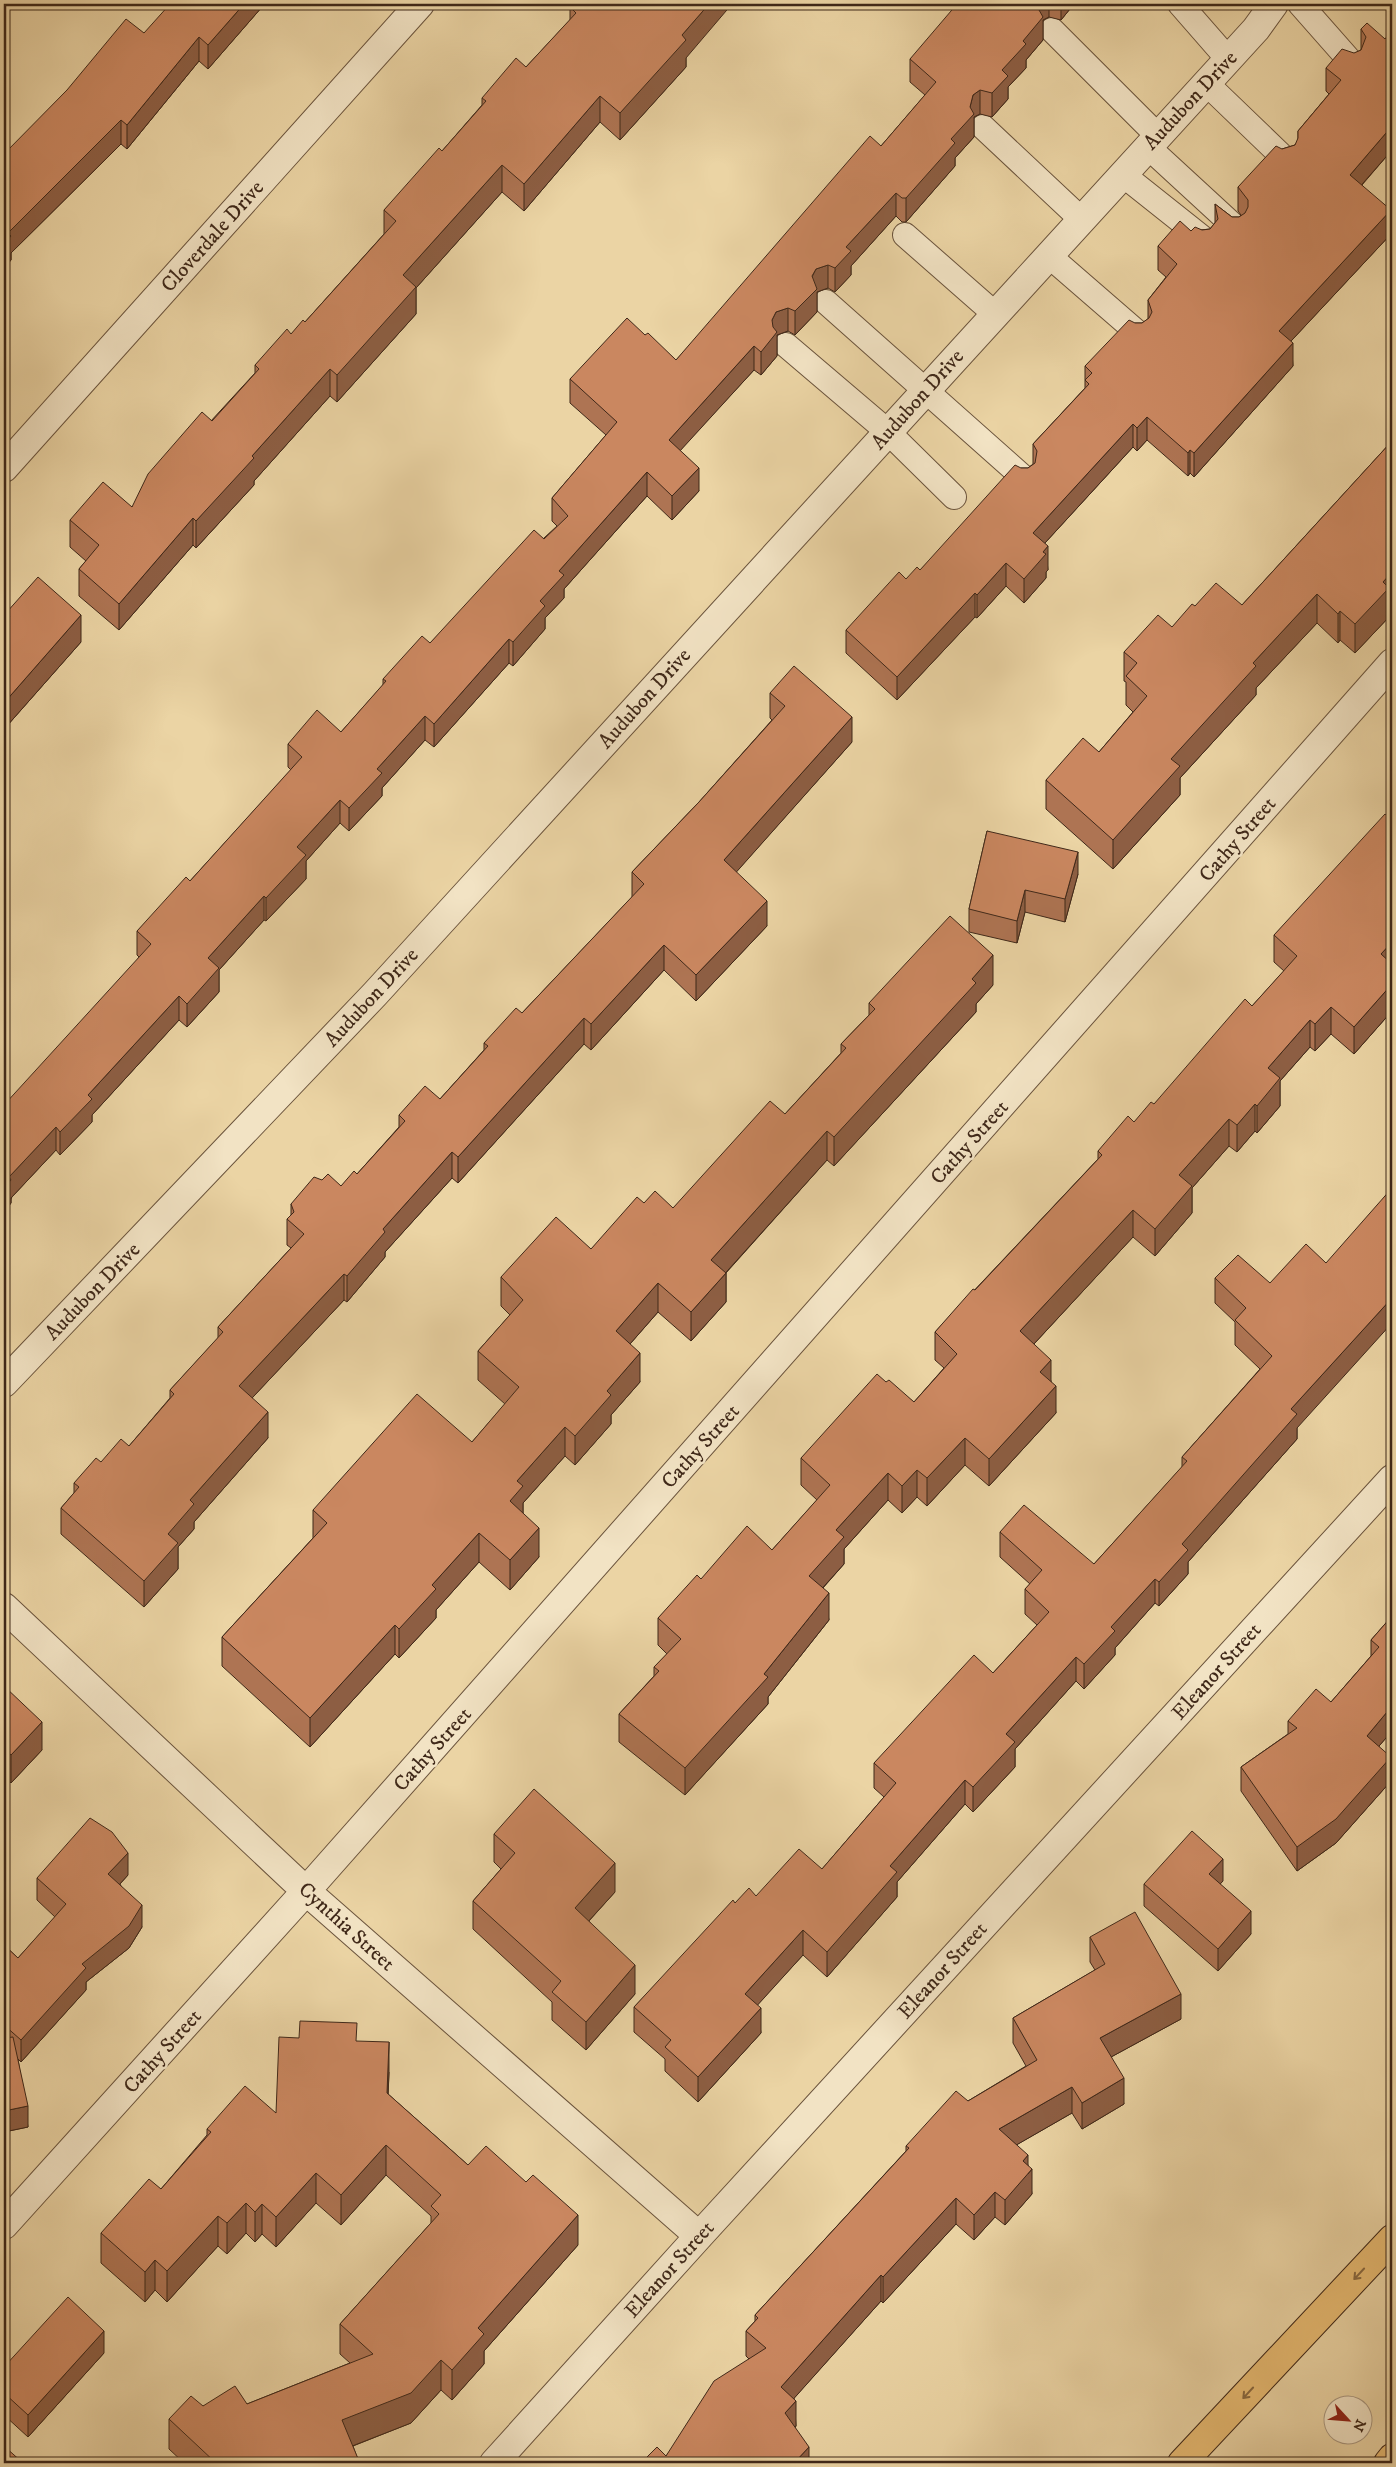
<svg xmlns="http://www.w3.org/2000/svg" width="1396" height="2467" font-family="'IM FELL DW Pica',serif">
  <style>
    .lines { fill: none; stroke-linecap: round; stroke-linejoin: round }
    .lane-casing { stroke: #6a533c; stroke-width: 26 }
    .street-casing { stroke: #6a533c; stroke-width: 30 }
    .highway-casing { stroke: #3f2819; stroke-width: 30 }
    .lane { stroke: #f2e3c4; stroke-width: 24 }
    .street { stroke: #f2e3c4; stroke-width: 28 }
    .highway { stroke: #e6ba72; stroke-width: 28 }
    .wall { fill: #ae7453; stroke: #3f2819 }
    .shaded-wall { fill: #8d5e43; stroke: #3f2819 }
    .building { fill: #ca8760; stroke: #3f2819 }
    .oneway { stroke: #8a6a41 }
    .labels { text-anchor: middle; stroke-width: 5; stroke-linejoin: round; paint-order: stroke }
    .street-label { font-size: 21px; fill: #3f2819; stroke: #f2e3c4 }
  </style>
  <rect width="100%" height="100%" fill="#ebd4a4"/>
  <filter id="stains"><feTurbulence type="fractalNoise" baseFrequency=".004" numOctaves="4"/><feColorMatrix values="0 0 0 0 .2 0 0 0 0 .09 0 0 0 0 .02 0 0 0 .5 -.17"/></filter>
  <radialGradient id="worn" r=".72"><stop offset=".6" stop-color="#630" stop-opacity="0"/><stop offset="1" stop-color="#630" stop-opacity=".3"/></radialGradient>
  <g class="lines">
    <defs>
      <path id="lane" d="M1180,4L1228,59
        M1300,4L1352,63
        M1052,30L1157,135
        M1206,83L1285,159
        M983,127L1081,219
        M1147,146L1235,227
        M1122,174L1205,240
        M905,235L995,314
        M1048,255L1138,333
        M826,302L1024,478
        M786,345L887,431L954,497"/>
      <path id="street" d="M4,468L420,4
        M4,1383L375,994L1256,29L1274,4
        M4,1607L306,1891L699,2236
        M4,2225L306,1891L1392,663
        M494,2463L699,2236L1392,1479"/>
      <path id="highway" d="M1182,2463L1392,2239
        M1388,2463L1392,2458"/>
    </defs>
    <use href="#lane" class="lane-casing"/>
    <use href="#street" class="street-casing"/>
    <use href="#highway" class="highway-casing"/>
    <use href="#lane" class="lane"/>
    <use href="#street" class="street"/>
    <use href="#highway" class="highway"/>
  </g>
  <path class="wall" d="M262,4V7L208,69L199,61L127,149L121,144L11,253V260L4,268V154L144,33Z
    M982,4H1074L1061,20L1049,17L1043,20V40L1026,60V68L1008,87V99L992,117L980,114L974,117V137L955,158V166L906,222H902L896,216L851,266V275L835,292L828,288L817,292V312L795,335L788,331L777,335V356L761,375L754,370L680,450L699,491L672,520L647,496L564,589V598L545,618V629L513,666L509,663L434,747L425,740L382,788V796L349,831L340,823L306,861V879L266,921L264,920L219,970V992L187,1027L179,1020L92,1115V1122L60,1155L56,1150L11,1198V1203L4,1212L139,957L137,955V931L190,881L291,770L288,767V744L341,732L383,685V679L430,643L557,526L552,521V498L606,435L570,403V379L645,335L676,360L881,146L925,95L910,82V59Z
    M570,7L686,58V67L620,140L600,122L524,211L502,192L416,288V314L337,402L330,396L254,481V485L196,548L193,545L119,630L79,596V569L86,561L70,547V520L132,507L255,373V365L305,322L384,234V210L442,151L482,105V98L526,67L570,20Z
    M1361,29L1385,39L1392,31V150L1362,185L1391,234L1291,341L1293,366L1194,477L1190,473L1188,476L1147,440L1137,451L1133,447L1045,543L1048,570L1046,572V578L1024,603L1006,586L977,618L975,617L897,700L846,653V630L906,579L920,570L1021,468H1028L1033,464V444L1085,388V366L1135,323H1142L1148,319V300L1166,277L1158,270V246L1191,231L1210,229L1215,223V204L1232,217H1239L1241,215L1238,211V187L1282,149L1295,145L1298,140V131L1329,94L1326,91V68L1361,50Z
    M1392,441V601L1389,604V617L1355,653L1340,640L1338,643L1317,623L1256,688V695L1180,778V795L1113,869L1046,809V780L1099,752L1133,712L1126,705V682L1124,681V652L1172,627L1195,606L1242,605Z
    M6,613L81,642L6,727V742L4,745V623L6,621Z
    M770,693L852,742L736,872L767,926L696,1001L664,970L591,1050L584,1044L458,1183L452,1178L385,1252V1257L347,1302L344,1300L252,1398L268,1438L194,1522V1529L178,1547V1569L144,1607L61,1534V1508L74,1493V1483L101,1462L129,1446L170,1398V1390L218,1338V1327L291,1248L287,1245V1219L291,1215V1204L341,1186L357,1174L399,1127V1115L440,1099L484,1050V1043L522,1013L632,897V872L699,802L772,720L770,718Z
    M1392,820V1011L1354,1054L1331,1034L1315,1051L1310,1047L1280,1081V1106L1257,1133L1255,1131L1237,1152L1229,1146L1192,1188V1213L1155,1256L1133,1237L1034,1344L1051,1381L1056,1413L989,1486L965,1465L927,1506L917,1497L902,1513L888,1500L844,1549V1564L823,1588L829,1620L768,1697V1704L685,1795L619,1742V1714L654,1676V1667L667,1654L658,1645V1618L701,1579L772,1550L817,1500L801,1485V1458L886,1382L914,1402L944,1368L935,1360V1332L1098,1159V1151L1134,1122L1154,1104L1252,1006L1284,971L1274,962V935Z
    M987,831L1078,874L1065,922L1025,912L1017,943L969,932V909Z
    M993,985L976,1004V1012L834,1166L827,1160L726,1273V1302L691,1341L658,1312L630,1344L640,1382L611,1415V1424L575,1465L565,1456L523,1503V1514L539,1557L510,1590L479,1562L436,1610V1618L399,1658L395,1654L310,1747L222,1666V1637L313,1538V1510L472,1442L505,1404L478,1380V1351L510,1315L501,1306V1277L591,1249L644,1203L673,1208L785,1114L841,1053V1044L869,1015V1003Z
    M1238,1255L1297,1428V1439L1188,1562V1574L1159,1606L1155,1603L1115,1648V1655L1084,1689L1076,1681L1015,1749V1767L973,1812L965,1804L897,1882V1897L827,1977L803,1955L757,2005L761,2033L698,2102L665,2071V2059L634,2032V2007L735,1903L756,1896L822,1869L884,1797L874,1788V1763L993,1673L1037,1625L1025,1614V1589L1030,1584L1000,1557V1532L1094,1564L1182,1467V1457L1260,1369L1235,1345V1322L1215,1303V1278Z
    M1392,1616V1731L1379,1746L1391,1781L1336,1843L1297,1871L1241,1791V1767L1288,1734V1721L1331,1702L1371,1656V1640Z
    M4,1686L42,1750L11,1783L4,1776Z
    M494,1834L615,1892L589,1921L635,1994L586,2050L552,2020V2002L473,1929V1901L501,1869L494,1862Z
    M128,1875L120,1884L142,1927L129,1948L86,1982V1990L21,2062L18,2059L28,2127L4,2132V1945L18,1958L55,1917L37,1900V1878Z
    M1223,1881L1220,1884L1251,1934L1218,1971L1144,1906V1884Z
    M1090,1937L1181,2019L1111,2057L1124,2104L1082,2129L1072,2113L1016,2145L1028,2165L1032,2194L1005,2225L995,2217L974,2240L956,2224L883,2303L881,2301L794,2398L796,2426L795,2428L809,2463L666,2456L749,2359L746,2356V2331L755,2321V2315L906,2151V2146L968,2101L1026,2066L1013,2043V2018L1095,1970L1090,1962Z
    M357,2041L389,2072L388,2094L468,2165L578,2245L484,2351V2364L452,2400L441,2390L411,2423L353,2446L359,2463H184L169,2449V2419L203,2406L247,2404L350,2363L340,2354V2324L431,2223V2216L386,2175L341,2225L316,2203L276,2247L262,2234L255,2242L246,2233L227,2254L218,2246L167,2302L155,2290L145,2302L101,2263V2233L161,2189L207,2135V2129L276,2113Z
    M104,2353L28,2437L4,2415V2367Z"/>
  <path class="shaded-wall" d="M244,4H262V7L208,69V45Z
    M709,4H732L686,58V67L620,140V113L682,35Z
    M1040,4H1049V17L1043,20V40L1026,60V68L1008,87V99L992,117V93L1002,70L1023,41L1039,10Z
    M1061,4H1074L1061,20Z
    M199,37V61L127,149V125Z
    M980,90V114L974,117V137L955,158V166L906,222V198L970,107L973,95Z
    M600,96V122L524,211V184Z
    M121,120V144L11,253V260L4,268V244L8,233Z
    M1392,126V150L1350,198V175Z
    M502,165V192L416,288V314L337,402V375L403,275Z
    M896,193V216L851,266V275L835,292V268L846,247Z
    M1391,210V234L1279,354V331Z
    M828,265V288L817,292V312L795,335V311L816,269Z
    M788,308V331L777,335V356L761,375V352L772,320L776,312Z
    M1293,343V366L1194,477V453Z
    M754,346V370L669,463V440Z
    M330,369V396L254,481V485L196,548V521L252,456Z
    M1147,417V440L1137,451V428Z
    M1133,424V447L1033,556V533Z
    M1190,450V473L1188,476V453Z
    M699,468V491L672,520V496Z
    M647,472V496L564,589V598L545,618V629L513,666V642L559,571Z
    M193,518V545L119,630V604Z
    M1048,546V570L1046,572V578L1024,603V579L1043,552Z
    M1006,563V586L977,618V595Z
    M1392,572V601L1389,604V617L1355,653V624L1383,582Z
    M975,593V617L897,700V677Z
    M1317,594V623L1256,688V695L1180,778V795L1113,869V840L1171,759L1253,663Z
    M1340,611V640L1338,643V614Z
    M81,615V642L6,727V742L4,745V703Z
    M509,639V663L434,747V724Z
    M425,716V740L382,788V796L349,831V808L377,769Z
    M852,717V742L724,886V860Z
    M340,800V823L306,861V879L266,921V898L297,847Z
    M1078,852V874L1065,922V899Z
    M1025,890V912L1017,943V921Z
    M264,896V920L219,970V992L187,1027V1004L208,958Z
    M767,901V926L696,1001V975Z
    M1392,942V969L1381,954Z
    M664,945V970L591,1050V1024Z
    M993,955V985L976,1004V1012L834,1166V1137L972,979Z
    M1392,984V1011L1354,1054V1027Z
    M179,996V1020L92,1115V1122L60,1155V1132L88,1095Z
    M1331,1007V1034L1315,1051V1024Z
    M584,1018V1044L458,1183V1157Z
    M1310,1020V1047L1280,1081V1106L1257,1133V1106L1268,1068Z
    M1255,1104V1131L1237,1152V1125Z
    M1229,1119V1146L1192,1188V1213L1155,1256V1229L1179,1175Z
    M56,1127V1150L11,1198V1203L4,1212V1188L9,1177Z
    M827,1131V1160L711,1289V1260Z
    M452,1152V1178L385,1252V1257L347,1302V1276L383,1229Z
    M1133,1210V1237L1020,1359V1331Z
    M726,1273V1302L691,1341V1312Z
    M344,1274V1300L239,1412V1386Z
    M658,1283V1312L616,1360V1331Z
    M1392,1298V1323L1297,1428V1439L1188,1562V1574L1159,1606V1582L1182,1544L1291,1409Z
    M640,1353V1382L611,1415V1424L575,1465V1436L607,1391Z
    M1051,1360V1387L1040,1372Z
    M1056,1386V1413L989,1486V1459Z
    M268,1412V1438L194,1522V1529L178,1547V1569L144,1607V1581L168,1534L190,1500Z
    M565,1427V1456L523,1503V1516L510,1501L517,1481Z
    M965,1438V1465L927,1506V1478Z
    M917,1470V1497L902,1513V1486Z
    M888,1473V1500L844,1549V1564L809,1603V1576L836,1530Z
    M539,1528V1557L510,1590V1560Z
    M479,1533V1562L436,1610V1618L399,1658V1629L432,1585Z
    M1155,1579V1603L1115,1648V1655L1084,1689V1664L1111,1627Z
    M829,1593V1620L768,1697V1704L685,1795V1768L764,1674Z
    M395,1625V1654L310,1747V1718Z
    M1076,1657V1681L1015,1749V1767L973,1812V1787L1006,1734Z
    M1392,1706V1731L1367,1760V1736Z
    M42,1722V1750L11,1783V1755Z
    M1391,1757V1781L1336,1843L1297,1871V1847Z
    M965,1780V1804L897,1882V1897L827,1977V1952L890,1866Z
    M128,1853V1875L108,1897V1874Z
    M1223,1859V1881L1209,1896V1874Z
    M615,1863V1892L575,1936V1908Z
    M142,1905V1927L129,1948L86,1982V1990L21,2062V2040L82,1964Z
    M1251,1911V1934L1218,1971V1949Z
    M803,1930V1955L745,2019V1994Z
    M635,1965V1994L586,2050V2022Z
    M1181,1994V2019L1100,2063V2038Z
    M761,2008V2033L698,2102V2077Z
    M389,2042V2072L387,2123V2093Z
    M1124,2078V2104L1082,2129V2103Z
    M1072,2087V2113L999,2155V2129Z
    M28,2106V2127L4,2132V2111Z
    M386,2145V2175L341,2225V2195Z
    M1028,2155V2174L1032,2169V2194L1005,2225V2200L1023,2161Z
    M316,2173V2203L276,2247V2217Z
    M995,2192V2217L974,2240V2215Z
    M956,2198V2224L883,2303V2277Z
    M246,2203V2233L227,2254V2223Z
    M262,2204V2234L255,2242V2212Z
    M578,2215V2245L484,2351V2364L452,2400V2370L478,2328Z
    M218,2216V2246L167,2302V2271Z
    M155,2260V2290L145,2302V2272Z
    M881,2275V2301L781,2413V2387Z
    M104,2331V2353L28,2437V2415Z
    M441,2360V2390L411,2423L342,2450V2420Z
    M796,2401V2426L785,2439V2413Z
    M809,2447V2463H794Z"/>
  <path class="building" d="M170,4H244L208,45L199,37L127,125L121,120L8,233L11,236L4,244V154L67,90L126,19L144,33Z
    M572,4H709L682,35L686,40L620,113L600,96L524,184L502,165L403,275L416,287L337,375L330,369L252,456L254,458L196,521L193,518L119,604L79,569L99,545L70,520L103,482L132,507L148,474L202,412L212,421L259,369L255,365L287,329L291,334L303,320L305,322L396,221L384,210L439,148L442,151L486,101L482,98L516,58L526,67L576,13L570,7Z
    M957,4H980L981,5L982,4H1040L1039,10L1043,17L1023,41L1026,44L1002,70L1008,76L992,93L980,90L973,95L970,107L974,114L951,139L955,143L906,198H902L896,193L846,247L851,251L835,268L828,265L816,269L812,276L817,289L795,311L788,308L776,312L772,320L773,327L777,332L761,352L754,346L669,440L699,468L672,496L647,472L559,571L564,575L540,601L545,606L513,642L509,639L434,724L425,716L377,769L382,773L349,808L340,800L297,847L306,855L266,898L264,896L208,958L219,968L187,1004L179,996L88,1095L92,1099L60,1132L56,1127L9,1177L11,1180L4,1188V1105L151,944L137,931L186,877L190,881L302,757L288,744L317,710L341,732L386,681L383,679L422,636L430,643L534,530L544,539L568,516L552,498L617,422L570,379L627,318L645,335L648,333L676,360L870,136L881,146L936,82L910,59Z
    M1367,23L1385,39L1392,31V126L1350,175L1391,210L1279,331L1293,343L1194,453L1190,450L1188,453L1147,417L1137,428L1133,424L1033,533L1048,546L1043,552L1046,554L1024,579L1006,563L977,595L975,593L897,677L846,630L899,572L906,579L917,567L920,570L1015,465L1021,468H1028L1035,463L1037,451L1033,444L1089,384L1085,380L1092,373L1085,366L1129,320L1135,323H1142L1149,318L1152,312L1148,300L1177,264L1158,246L1180,221L1191,231L1195,227L1202,230L1210,229L1218,219L1215,204L1232,217H1239L1245,213L1248,207V200L1238,187L1276,146L1282,149L1295,145L1298,138V131L1341,80L1326,68L1342,49L1354,53L1361,50L1366,37L1361,29Z
    M1392,441V572L1383,582L1389,588L1355,624L1340,611L1338,614L1317,594L1253,663L1256,666L1171,759L1180,766L1113,840L1046,780L1083,738L1099,752L1147,696L1126,676L1137,663L1124,652L1158,615L1172,627L1192,604L1195,606L1216,583L1242,605Z
    M38,577L81,615L4,703V623L10,616L6,613Z
    M794,666L852,717L724,860L767,901L696,975L664,945L591,1024L584,1018L458,1157L452,1152L383,1229L385,1232L347,1276L344,1274L239,1386L268,1412L190,1500L194,1504L168,1534L178,1543L144,1581L61,1508L79,1487L74,1483L96,1458L101,1462L121,1439L129,1446L174,1394L170,1390L223,1332L218,1327L304,1234L287,1219L294,1212L291,1204L314,1177L322,1180L328,1174L341,1186L354,1171L357,1174L405,1121L399,1115L425,1086L440,1099L488,1046L484,1043L516,1008L522,1013L644,884L632,872L699,802L785,706L770,693Z
    M1385,814L1392,820V942L1381,954L1392,964V984L1354,1027L1331,1007L1315,1024L1310,1020L1268,1068L1280,1078L1257,1106L1255,1104L1237,1125L1229,1119L1179,1175L1192,1186L1155,1229L1133,1210L1020,1331L1051,1360L1040,1372L1056,1386L989,1459L965,1438L927,1478L917,1470L902,1486L888,1473L836,1530L844,1537L809,1576L829,1593L764,1674L768,1677L685,1768L619,1714L659,1671L654,1667L681,1639L658,1618L697,1575L701,1579L747,1526L772,1550L830,1485L801,1458L877,1374L886,1382L889,1380L914,1402L957,1354L935,1332L973,1289L975,1290L1102,1155L1098,1151L1128,1116L1134,1122L1151,1102L1154,1104L1245,999L1252,1006L1297,956L1274,935Z
    M987,831L1078,852L1065,899L1025,890L1017,921L969,909Z
    M950,916L993,955L972,979L976,983L834,1137L827,1131L711,1260L726,1273L691,1312L658,1283L616,1331L640,1353L607,1391L611,1395L575,1436L565,1427L517,1481L523,1486L510,1501L539,1528L510,1560L479,1533L432,1585L436,1589L399,1629L395,1625L310,1718L222,1637L327,1523L313,1510L417,1394L472,1442L519,1387L478,1351L523,1300L501,1277L556,1217L591,1249L637,1197L644,1203L655,1191L673,1208L770,1101L785,1114L846,1048L841,1044L875,1009L869,1003Z
    M1392,1188V1298L1291,1409L1297,1414L1182,1544L1188,1550L1159,1582L1155,1579L1111,1627L1115,1631L1084,1664L1076,1657L1006,1734L1015,1742L973,1787L965,1780L890,1866L897,1872L827,1952L803,1930L745,1994L761,2008L698,2077L665,2047L671,2040L634,2007L733,1900L735,1903L749,1888L756,1896L799,1849L822,1869L896,1783L874,1763L974,1655L993,1673L1049,1612L1025,1589L1042,1570L1000,1532L1024,1505L1094,1564L1187,1461L1182,1457L1272,1356L1235,1320L1246,1308L1215,1278L1238,1255L1270,1283L1306,1244L1326,1263Z
    M1392,1616V1706L1367,1736L1391,1757L1336,1819L1297,1847L1241,1767L1297,1728L1288,1721L1316,1689L1331,1702L1379,1647L1371,1640Z
    M4,1686L42,1722L11,1755L4,1749Z
    M534,1789L615,1863L575,1908L635,1965L586,2022L552,1992L561,1981L473,1901L515,1853L494,1834Z
    M90,1818L112,1832L128,1853L108,1874L142,1905L129,1926L82,1964L86,1968L21,2040L4,2025V1945L18,1958L66,1904L37,1878Z
    M1192,1831L1223,1859L1209,1874L1251,1911L1218,1949L1144,1884Z
    M1135,1912L1181,1994L1100,2038L1124,2078L1082,2103L1072,2087L999,2129L1028,2155L1023,2161L1032,2169L1005,2200L995,2192L974,2215L956,2198L883,2277L881,2275L781,2387L796,2401L785,2413L809,2447L794,2463H641L657,2447L666,2456L714,2381L766,2348L746,2331L758,2318L755,2315L909,2148L906,2146L956,2091L968,2101L1037,2060L1013,2018L1105,1964L1090,1937Z
    M300,2021L357,2023L356,2041L389,2042L387,2093L468,2165L486,2146L526,2182L533,2175L578,2215L478,2328L484,2334L452,2370L441,2360L411,2393L342,2420L359,2461L352,2463H216L169,2419L191,2396L203,2406L235,2386L247,2404L373,2354L340,2324L439,2214L431,2206L441,2195L386,2145L341,2195L316,2173L276,2217L262,2204L255,2212L246,2203L227,2223L218,2216L167,2271L155,2260L145,2272L101,2233L149,2179L161,2189L211,2132L207,2129L245,2086L276,2113L279,2037L299,2038Z
    M13,2037L28,2106L4,2111V2038Z
    M68,2297L104,2331L28,2415L4,2393V2367Z
    M4,2446L23,2463H4Z"/>
  <defs><path id="oneway-shaft" d="M-6 0H5M1.5-3L5.5 0L1.5 3" fill="none" stroke-width="1.6" stroke-linecap="round" stroke-linejoin="round" transform="scale(1.25)"/></defs>
  <g class="oneway">
    <use href="#oneway-shaft" transform="translate(1359 2274) rotate(133)"/>
    <use href="#oneway-shaft" transform="translate(1248 2393) rotate(133)"/>
  </g>
  <g class="labels">
    <g class="street-label">
      <text transform="translate(1190 100) rotate(-47)" y="7">Audubon Drive</text>
      <text transform="translate(212 236) rotate(-48)" y="7">Cloverdale Drive</text>
      <text transform="translate(917 399) rotate(-48)" y="7">Audubon Drive</text>
      <text transform="translate(644 698) rotate(-48)" y="7">Audubon Drive</text>
      <text transform="translate(1237 839) rotate(-49)" y="7">Cathy Street</text>
      <text transform="translate(371 997) rotate(-47)" y="7">Audubon Drive</text>
      <text transform="translate(969 1142) rotate(-48)" y="7">Cathy Street</text>
      <text transform="translate(92 1291) rotate(-46)" y="7">Audubon Drive</text>
      <text transform="translate(700 1446) rotate(-48)" y="7">Cathy Street</text>
      <text transform="translate(1216 1671) rotate(-48)" y="7">Eleanor Street</text>
      <text transform="translate(432 1749) rotate(-48)" y="7">Cathy Street</text>
      <text transform="translate(347 1926) rotate(42)" y="7">Cynthia Street</text>
      <text transform="translate(942 1970) rotate(-48)" y="7">Eleanor Street</text>
      <text transform="translate(162 2051) rotate(-48)" y="7">Cathy Street</text>
      <text transform="translate(669 2269) rotate(-48)" y="7">Eleanor Street</text>
    </g>
  </g>
  <rect width="1396" height="2467" fill="none" stroke="#ebd4a4" stroke-width="20"/>
  <rect x="5" y="5" width="1386" height="2457" fill="none" stroke="#3f2819" stroke-width="2.5"/>
  <rect x="10" y="10" width="1376" height="2447" fill="none" stroke="#3f2819"/>
  <g transform="translate(1348 2420) rotate(116)"><circle r="24" fill="#f2e3c4" stroke="#aa9880"/>
  <path d="M0-4L9 19L0 12L-9 19Z" fill="#8f2418"/>
  <text y="-8" font-size="14" font-weight="bold" text-anchor="middle" fill="#3f2819">N</text>
  </g>
  <rect width="100%" height="100%" filter="url(#stains)"/>
  <rect width="100%" height="100%" fill="url(#worn)"/>
</svg>
